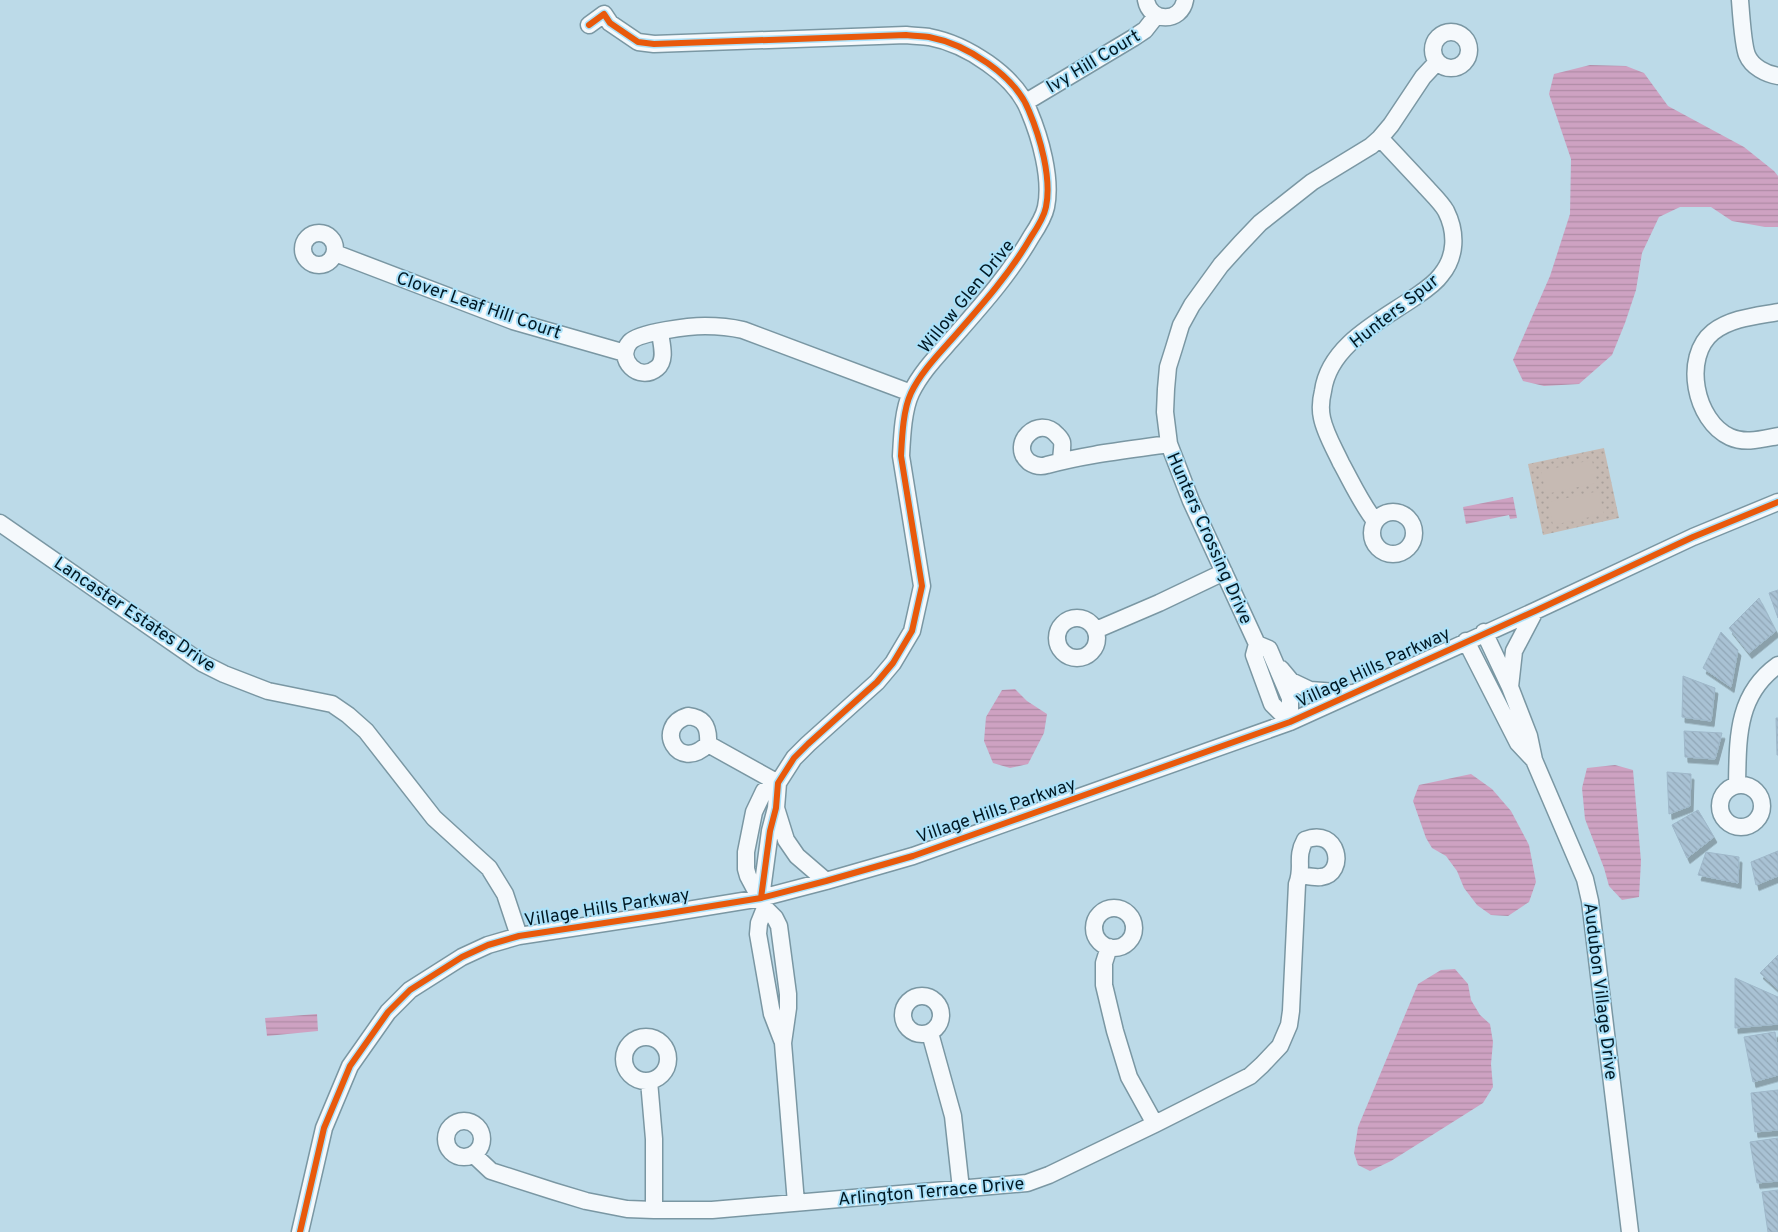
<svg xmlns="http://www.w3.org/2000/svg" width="1778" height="1232" font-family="Overpass,sans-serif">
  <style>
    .green { fill: url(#green-dots) }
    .pitch { fill: #c6bab3 }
    .water { fill: url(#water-rules) }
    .building { fill: url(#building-back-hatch); stroke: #9fb8ca; filter: url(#shadow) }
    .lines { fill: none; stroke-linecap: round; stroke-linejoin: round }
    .minor-casing { stroke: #7a97a3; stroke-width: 19 }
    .minor { stroke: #f5f9fc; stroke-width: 16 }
    .cycleway-casing { stroke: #abe1f9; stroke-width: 9 }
    .cycleway { stroke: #e8590c; stroke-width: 6 }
    .labels { text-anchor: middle; stroke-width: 4; stroke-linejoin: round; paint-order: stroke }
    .street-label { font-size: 18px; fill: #001823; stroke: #abe1f9 }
  </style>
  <defs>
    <pattern id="green-dots" width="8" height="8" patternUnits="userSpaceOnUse" patternTransform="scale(1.25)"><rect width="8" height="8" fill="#c6bab3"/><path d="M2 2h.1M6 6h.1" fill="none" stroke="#a89f9a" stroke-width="1.8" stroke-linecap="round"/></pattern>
    <pattern id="water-rules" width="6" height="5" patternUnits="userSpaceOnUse" patternTransform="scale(1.25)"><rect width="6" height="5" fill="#cea2c2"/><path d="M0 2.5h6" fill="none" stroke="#af8ba6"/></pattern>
    <pattern id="building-back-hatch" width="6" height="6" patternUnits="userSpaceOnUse" patternTransform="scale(1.25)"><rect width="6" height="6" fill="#a9c2d4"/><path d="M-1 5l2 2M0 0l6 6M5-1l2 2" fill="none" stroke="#90a6b6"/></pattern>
    <filter id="shadow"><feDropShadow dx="3" dy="5.5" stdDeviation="0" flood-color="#0004"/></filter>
  </defs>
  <rect width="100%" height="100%" fill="#bcdae8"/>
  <path class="green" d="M1604,448L1619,518L1543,535L1528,464Z"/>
  <path class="pitch" d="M1592,460L1597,483L1546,494L1541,471Z
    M1599,491L1604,514L1553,525L1548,502Z"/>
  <path class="water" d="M1590,65L1626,66L1644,73L1668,106L1744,147L1774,171L1778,176V227H1765L1732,221L1711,207H1680L1659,217L1642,253L1636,290L1625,323L1612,355L1579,384L1544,386L1523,381L1513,360L1550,276L1570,214L1571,159L1549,94L1554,74Z
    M1513,497L1517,518L1510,519L1509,515L1466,524L1463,507Z
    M1015,689L1027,701L1047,714L1044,733L1028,764L1010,768L993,763L984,741L986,717L1002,690Z
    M1615,765L1633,770L1641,861L1639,897L1622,900L1609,886L1604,868L1585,819L1582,788L1587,768Z
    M1471,774L1492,789L1511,811L1529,845L1536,882L1529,902L1508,916L1491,915L1477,905L1464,888L1457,871L1446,856L1432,848L1426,838L1413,801L1419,785Z
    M1455,969L1468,984L1471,1000L1480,1015L1490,1024L1493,1042L1491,1064L1493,1087L1483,1103L1391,1161L1370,1171L1358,1165L1354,1153L1358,1127L1418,984L1441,970Z
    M317,1014L318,1031L267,1036L265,1018Z"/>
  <path class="building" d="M1778,590V618L1769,593Z
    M1759,598L1776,631L1749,653L1729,628Z
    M1721,632L1738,650L1731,687L1703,668Z
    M1683,676L1715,688L1711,721L1682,717Z
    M1776,718H1778V755H1777Z
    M1684,731L1722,733L1715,759L1685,757Z
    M1667,772L1691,774L1690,806L1669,814Z
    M1698,810L1714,837L1687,858L1672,825Z
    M1778,851V876L1756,885L1751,862Z
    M1706,852L1739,857L1738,883L1698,875Z
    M1778,955V989L1760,973Z
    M1735,978L1778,997V1024L1735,1028Z
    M1775,1032L1778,1051V1075L1753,1082L1744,1037Z
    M1778,1090V1130L1755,1132L1751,1093Z
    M1778,1138V1181L1757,1183L1750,1142Z
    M1778,1190V1232H1768L1762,1192Z"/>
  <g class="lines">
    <defs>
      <path id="minor" d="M1146,0C1150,23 1181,23 1185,0
        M1740,0C1741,13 1743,45 1747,55C1752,67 1766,74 1778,76
        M589,25L604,14L610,23L638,42L654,44L906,35C914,36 922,36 929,37C966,44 1015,75 1029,111C1040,137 1052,178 1046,207C1044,217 1037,228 1031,237C1009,275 981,306 952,339C938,355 921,372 911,393C903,410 902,437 901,456L922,586L912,631L893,663L877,682L808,744L794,758L778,783L776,808L770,831L761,898
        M1433 50a18 18 0 1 1 36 0a18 18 0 1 1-36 0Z
        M1026,102L1133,38L1145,30L1156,16
        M303 249a16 16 0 1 1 32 0a16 16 0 1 1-32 0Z
        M335,253L513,321L625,353
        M1778,312C1756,316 1731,318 1713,332C1682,357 1695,421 1730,437C1745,444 1762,439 1778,436
        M660,332C661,343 667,360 657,368C639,383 615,359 630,342C639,332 691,326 705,326C717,326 730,327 743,330L911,393
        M1061,461C1061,455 1063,447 1062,442C1061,439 1059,437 1057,435C1039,414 1008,444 1029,462C1035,466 1041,467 1047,465C1087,454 1128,450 1169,444
        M1372 533a21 21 0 1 1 42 0a21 21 0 1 1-42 0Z
        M1375,521C1361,503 1352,483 1341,463C1334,448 1325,433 1322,418C1320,409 1321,399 1323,391C1329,346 1378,322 1412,299C1422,292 1434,285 1441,275C1456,257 1457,233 1446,211C1441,202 1431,193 1424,185C1410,170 1395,154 1380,138
        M0,523L202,663L224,674L268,691L332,704L348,715L366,731L434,818L489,868L505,894L519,936
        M1057 638a20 20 0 1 1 40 0a20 20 0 1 1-40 0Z
        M1096,630L1159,603L1224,572
        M1484,632L1510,687L1529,736L1534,760L1585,879L1590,901L1630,1232
        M1466,641L1518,743L1534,760
        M1257,644L1254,655L1272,704L1290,722
        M1281,669L1291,681L1310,690L1349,693
        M1510,687L1514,651L1535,611
        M688,716C706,718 709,729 708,744C678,774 653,726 688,716Z
        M1290,722V698L1269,649L1257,644L1191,501L1169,444L1165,412L1166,389L1168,367L1174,348L1181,325L1192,305L1221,265L1241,243L1260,223L1312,182L1371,146L1380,138L1391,125L1423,77L1437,62
        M708,744L778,783L764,791L754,812L746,852V869L748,876L765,908L775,918L779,926L788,994V1008L783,1043L796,1203
        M1737,785C1738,739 1736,695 1778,665
        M1720 806a21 21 0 1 1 42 0a21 21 0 1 1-42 0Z
        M776,808L786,840L797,856L826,881
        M765,908L759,923L758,934L772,1014L782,1040
        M1094 928a20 20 0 1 1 40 0a20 20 0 1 1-40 0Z
        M1109,947L1104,963V985L1115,1031L1129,1077L1155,1124
        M903 1015a19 19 0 1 1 38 0a19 19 0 1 1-38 0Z
        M930,1033L953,1116L961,1189
        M624 1059a22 22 0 1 1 44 0a22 22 0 1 1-44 0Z
        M649,1081L654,1139V1210
        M446 1139a18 18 0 1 1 36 0a18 18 0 1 1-36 0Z
        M474,1155L491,1171L553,1191L586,1201L627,1209L654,1210H712L1027,1183L1049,1175L1155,1124L1250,1076L1262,1065L1280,1046L1289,1025L1291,1011L1297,884C1304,867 1295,858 1305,840C1339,826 1347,874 1321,877C1315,878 1307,876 1301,875
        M300,1232L324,1128L350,1066L388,1012L410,990L462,957L488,945L519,936L657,915L761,898L826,881L913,856L1290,722L1535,611L1693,537L1778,502"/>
    </defs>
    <use href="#minor" class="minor-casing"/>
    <use href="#minor" class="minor"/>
    <defs>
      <path id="cycleway" d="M589,25L604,14L610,23L638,42L654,44L906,35C914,36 922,36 929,37C966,44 1015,75 1029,111C1040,137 1052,178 1046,207C1044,217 1037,228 1031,237C1009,275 981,306 952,339C938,355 921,372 911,393C903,410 902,437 901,456L922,586L912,631L893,663L877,682L808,744L794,758L778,783L776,808L770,831L761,898
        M300,1232L324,1128L350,1066L388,1012L410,990L462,957L488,945L519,936L657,915L761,898L826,881L913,856L1290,722L1535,611L1693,537L1778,502"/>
    </defs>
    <use href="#cycleway" class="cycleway-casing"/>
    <use href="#cycleway" class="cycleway"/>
  </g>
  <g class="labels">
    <g class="street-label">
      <text transform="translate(1093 61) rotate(-31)" y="6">Ivy Hill Court</text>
      <text transform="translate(966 296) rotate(-51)" y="6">Willow Glen Drive</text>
      <text transform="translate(479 305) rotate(19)" y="6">Clover Leaf Hill Court</text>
      <text transform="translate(1394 311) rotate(-38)" y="6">Hunters Spur</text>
      <text transform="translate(1210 538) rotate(66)" y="6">Hunters Crossing Drive</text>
      <text transform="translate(135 614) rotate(34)" y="6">Lancaster Estates Drive</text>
      <text transform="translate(1373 667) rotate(-25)" y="6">Village Hills Parkway</text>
      <text transform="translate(996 810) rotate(-19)" y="6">Village Hills Parkway</text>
      <text transform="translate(607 907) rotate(-9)" y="6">Village Hills Parkway</text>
      <text transform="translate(1601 991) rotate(83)" y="6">Audubon Village Drive</text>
      <text transform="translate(931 1191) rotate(-5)" y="6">Arlington Terrace Drive</text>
    </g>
  </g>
</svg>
